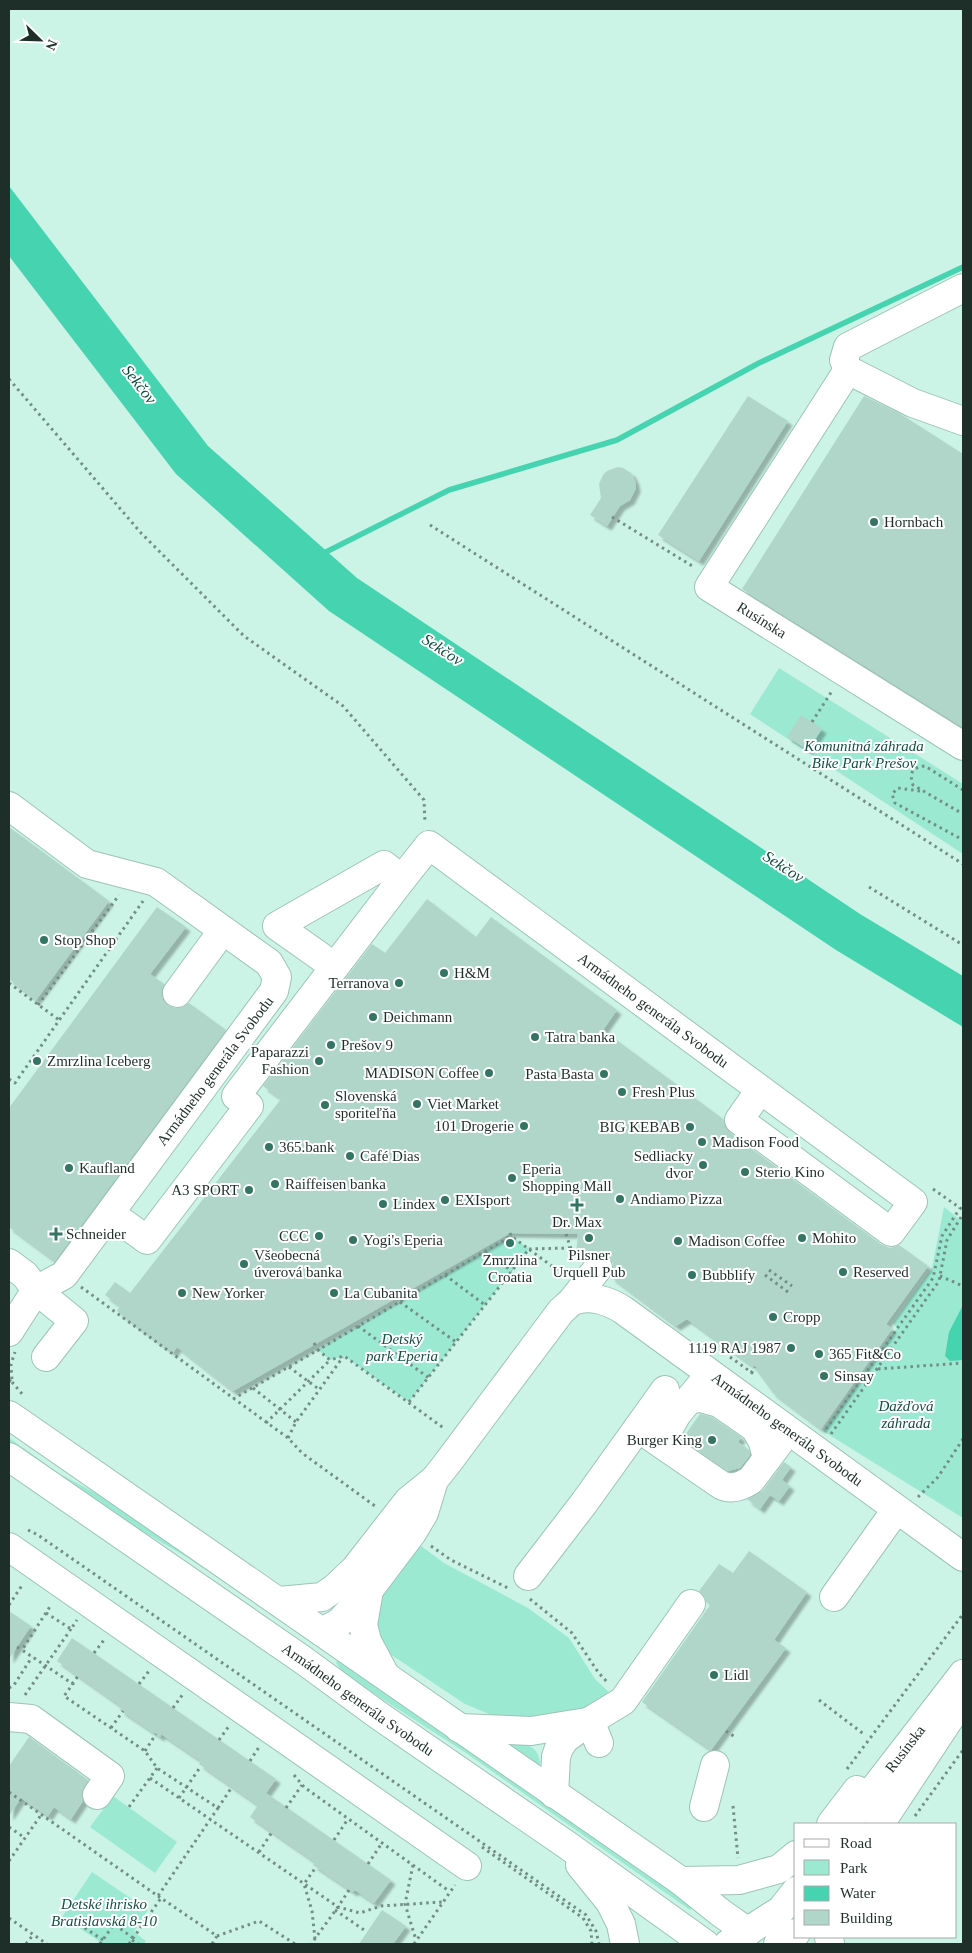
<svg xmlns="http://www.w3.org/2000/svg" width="972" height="1953" font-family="'Times New Roman',serif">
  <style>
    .green { fill: #9ce9d2 }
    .water { fill: #46d3b0 }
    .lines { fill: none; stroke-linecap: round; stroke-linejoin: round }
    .stream { stroke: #46d3b0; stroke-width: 5.5 }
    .building { fill: #afd6c9; filter: url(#shadow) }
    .minor-casing { stroke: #9dc3b7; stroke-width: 30 }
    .major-casing { stroke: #9dc3b7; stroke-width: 30 }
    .path { stroke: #728e85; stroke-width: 3; stroke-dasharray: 2.5 4; stroke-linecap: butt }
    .minor { stroke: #fff; stroke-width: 28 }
    .major { stroke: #fff; stroke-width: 28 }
    .poi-dot { fill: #347462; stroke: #fff; stroke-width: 2 }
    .labels { text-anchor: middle; stroke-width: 4; stroke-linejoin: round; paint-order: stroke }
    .poi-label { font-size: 15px; fill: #1e2e29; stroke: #fff; text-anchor: start }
    .street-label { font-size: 15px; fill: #1e2e29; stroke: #fff }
    .park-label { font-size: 15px; font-style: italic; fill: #154f40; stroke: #fff }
    .water-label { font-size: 16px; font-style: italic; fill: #104b3d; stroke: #fff }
  </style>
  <defs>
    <filter id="shadow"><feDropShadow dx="4.5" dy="4.5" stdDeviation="1" flood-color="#0004"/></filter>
  </defs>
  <rect width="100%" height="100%" fill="#cbf3e6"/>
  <path class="green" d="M779,668L963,784V854L750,714Z
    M944,1207L963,1222V1518L823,1431L897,1328L893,1323L932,1268Z
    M511,1236L529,1249L409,1402L344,1356L330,1360L318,1350Z
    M9,1438L60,1474L123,1508L282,1621L185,1556L111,1513L9,1443Z
    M417,1543L444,1563L528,1608L569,1638L595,1679L612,1695L590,1707L548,1715L527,1718L496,1717L465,1704L387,1652L380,1645L372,1612L375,1601Z
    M339,1659L693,1906L690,1910L466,1753L345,1675L336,1663Z
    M512,1743C530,1743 542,1749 540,1770L507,1747Z
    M113,1796L177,1842L155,1873L90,1827Z
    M92,1872L148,1910L134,1932L146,1941L144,1944H97L99,1941L62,1917Z"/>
  <path class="water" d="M9,186L208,446L357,578L860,914L963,976V1027L836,950L329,611L176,474L9,256Z
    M963,1305V1360L950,1361L945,1356L949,1332Z"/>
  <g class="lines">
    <path class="stream" d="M322,554L449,490L617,440L759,363L963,267"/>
  </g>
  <path class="building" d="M748,396L788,421L699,561L658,535Z
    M864,396L899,413L963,454V727L742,589Z
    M618,467L623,468L631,473L635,481L636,488L630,500L620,506L607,526L590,515L601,498L599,484L603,475L607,471Z
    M801,715L822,729L808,750L787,737Z
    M9,827L109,901L36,1000L9,979Z
    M427,899L476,937L491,917L617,1010L603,1030L723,1119L725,1127L730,1133L882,1245L890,1248L899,1245L928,1266L886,1324L892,1329L821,1429L773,1393L754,1367L687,1319L676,1326L611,1277L613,1270V1263L607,1255L600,1253H593L585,1259L576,1253L578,1234L510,1233L233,1391L177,1347L173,1353L117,1311L120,1306L105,1295L115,1282L130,1293L281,1099L263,1086L372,944L385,953Z
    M157,907L186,927L150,974L164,984L161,992L163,1000L167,1005L175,1008L183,1007L189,1003L226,1030L55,1261L9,1227V1108Z
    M700,1414L712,1417L741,1437L738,1442L749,1450L750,1455L740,1468L728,1471L683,1438Z
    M784,1462L791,1467L782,1480L790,1486L779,1501L770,1495L760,1509L747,1499L763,1490Z
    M749,1551L807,1592L774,1640L786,1648L711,1750L642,1702L710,1605L706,1602L705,1597L699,1591L719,1564L733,1573Z
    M9,1611L31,1626L9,1659Z
    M72,1638L276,1779L266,1793L391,1880L374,1903L355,1890L353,1892L313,1865L315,1862L250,1817L258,1805L199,1764L201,1761L161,1734L160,1737L120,1710L122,1707L57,1661Z
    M29,1737L88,1780L82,1793L83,1801L71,1819L54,1807L48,1816L21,1798L9,1816V1766Z
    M382,1910L406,1926L393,1944H359Z"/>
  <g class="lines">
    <defs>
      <g id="minor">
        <path d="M963,288L848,347L844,360L848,370L913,403L963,421"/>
        <path id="s1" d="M848,370L709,587L963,746"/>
        <path d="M9,806L87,864L156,882L269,963L277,977L274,991L64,1275L36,1290L9,1332"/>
        <path id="s2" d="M402,879L429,845L913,1202L891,1232L739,1120L760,1090"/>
        <path d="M177,993L223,930"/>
        <path d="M110,1213L147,1240L249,1106L236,1096L402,879L384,865L277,926L335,967"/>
        <path d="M9,1263L25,1275L36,1290L74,1321L46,1357"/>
        <path d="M572,1301L598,1268"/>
        <path d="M690,1399L701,1398L719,1403L755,1428L763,1442L767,1459"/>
        <path d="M9,1415L681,1881L721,1913L748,1932"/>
        <path d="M638,1428L721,1485C731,1490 742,1486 751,1480L788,1431"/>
        <path d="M661,1442L677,1414L701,1385"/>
        <path id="s3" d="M9,1457L303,1660L378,1715L567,1845L705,1944"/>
        <path d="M9,1547L467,1866"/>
        <path d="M528,1576L584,1503L665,1390"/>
        <path d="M369,1590L363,1625L367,1641L384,1673"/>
        <path d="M834,1597L896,1510"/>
        <path id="s4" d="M279,1601L322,1597L335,1588L355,1569L408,1501L434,1480L446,1465L561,1311C565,1308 569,1303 573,1301C589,1294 609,1301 623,1310L963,1557"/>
        <path d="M322,1632L340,1622L369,1590L412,1533L424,1513L434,1480"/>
        <path d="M9,1717L31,1719L110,1776L97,1795"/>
        <path d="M590,1721L599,1743"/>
        <path d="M459,1728L531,1731L587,1722"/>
        <path d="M554,1794L556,1757L559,1748L565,1739L590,1721L623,1701L691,1604"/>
        <path d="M704,1807L715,1765"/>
        <path d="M831,1824L857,1790"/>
        <path d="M580,1865L610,1902L621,1924L625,1944"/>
        <path d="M681,1881L739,1880L779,1869L796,1855"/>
      </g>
      <g id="major">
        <path id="s5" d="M847,1824L963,1674"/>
        <path d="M880,1824L962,1700"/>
        <path d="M829,1937L830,1944"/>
        <path d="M728,1944L781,1910L796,1891"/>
        <path d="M778,1944L796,1933"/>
      </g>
    </defs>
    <use href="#minor" class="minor-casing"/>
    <use href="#major" class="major-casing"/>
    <path class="path" d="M9,379L141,533L244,636L343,706L424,800L425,823
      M612,517L694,567
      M430,525L963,864
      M812,722L832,691
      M963,790L925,766C912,767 909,773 913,785L963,814
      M920,791L898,788L892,794L895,803L963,840
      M869,887L963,945
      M9,983L59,1020
      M38,1005L119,895
      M9,1079L15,1083L143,901
      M933,1189L963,1210
      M510,1233L511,1236L564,1275
      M566,1234L573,1255
      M529,1249L570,1248
      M485,1252L512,1271
      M769,1270L792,1286
      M445,1275L485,1305
      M765,1275L788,1292
      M940,1276L963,1286
      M81,1287L288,1438L302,1453L375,1506
      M400,1302L456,1342
      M358,1326L429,1378
      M314,1343L318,1350L511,1236
      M730,1357L755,1375
      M289,1367L320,1390
      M878,1369L963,1363
      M751,1373L755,1367
      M9,1380L12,1382L11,1364L15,1352
      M12,1382L23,1395
      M253,1388L296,1422
      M233,1399L318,1350L330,1360L344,1356L445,1429
      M409,1402L529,1249
      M266,1423L330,1360
      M826,1429L933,1278L942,1236L960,1208
      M831,1434L939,1281L947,1240L963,1214
      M288,1438L296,1422L343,1357
      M918,1497L938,1477L963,1439
      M28,1530L38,1535L586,1915L596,1931L599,1944
      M431,1546L451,1560L508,1588
      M530,1599L572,1633L598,1672L608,1683
      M9,1605L23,1584
      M46,1613L71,1629L77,1620
      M17,1647L22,1650
      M94,1653L104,1640
      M72,1684L78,1676
      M139,1684L149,1671
      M9,1688L14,1685L32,1657
      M25,1695L71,1629
      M819,1700L865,1735
      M173,1708L183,1694
      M111,1728L123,1711
      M726,1731L735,1737
      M219,1740L229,1726
      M145,1751L156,1734
      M250,1761L259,1747
      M847,1769L963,1614
      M294,1775L304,1787L449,1891
      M150,1778L338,1907L311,1944
      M9,1792L158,1896L218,1808L157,1768L145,1751L64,1696L73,1684L22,1650L51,1605
      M179,1798L201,1766
      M733,1806L738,1858
      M129,1807L157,1768
      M218,1808L232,1787
      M286,1808L302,1785
      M915,1816L963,1750
      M9,1827L25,1838
      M334,1840L348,1819
      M482,1847L583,1918L591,1931L592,1944
      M259,1852L272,1832
      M9,1861L41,1815
      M368,1864L382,1843
      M413,1865L405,1904L416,1940
      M349,1890L338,1907L360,1913L381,1906L442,1902
      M158,1896L217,1936L212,1944
      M335,1910L367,1932
      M9,1918L47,1944
      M217,1936L259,1921L295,1944
      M315,1939L312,1911L304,1884L316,1867
      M103,1940L82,1926L87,1918L98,1925L103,1917L114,1924
      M132,1940L138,1944
      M26,1944L33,1935
      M100,1944L114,1924L133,1938
      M129,1944L161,1898
      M414,1944L455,1885"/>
    <use href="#minor" class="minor"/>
    <use href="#major" class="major"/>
  </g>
  <g class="poi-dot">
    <circle cx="874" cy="522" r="5"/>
    <circle cx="44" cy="940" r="5"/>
    <circle cx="444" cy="973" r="5"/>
    <circle cx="399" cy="983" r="5"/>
    <circle cx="373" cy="1017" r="5"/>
    <circle cx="535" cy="1037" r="5"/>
    <circle cx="331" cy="1045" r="5"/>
    <circle cx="37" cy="1061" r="5"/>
    <circle cx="319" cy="1061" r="5"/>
    <circle cx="489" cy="1073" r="5"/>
    <circle cx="604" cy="1074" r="5"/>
    <circle cx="622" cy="1092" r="5"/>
    <circle cx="417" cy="1104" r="5"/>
    <circle cx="325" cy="1105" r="5"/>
    <circle cx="524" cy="1126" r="5"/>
    <circle cx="690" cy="1127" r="5"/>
    <circle cx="702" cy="1142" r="5"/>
    <circle cx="269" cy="1147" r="5"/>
    <circle cx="350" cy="1156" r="5"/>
    <circle cx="703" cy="1165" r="5"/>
    <circle cx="69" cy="1168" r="5"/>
    <circle cx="745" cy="1172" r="5"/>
    <circle cx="512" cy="1178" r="5"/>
    <circle cx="275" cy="1184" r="5"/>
    <circle cx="249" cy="1190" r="5"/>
    <circle cx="620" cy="1199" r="5"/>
    <circle cx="445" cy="1200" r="5"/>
    <circle cx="383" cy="1204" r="5"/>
    <path d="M574.5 1197.5h5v5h5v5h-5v5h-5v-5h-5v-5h5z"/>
    <path d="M53.5 1226.5h5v5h5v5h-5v5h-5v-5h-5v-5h5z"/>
    <circle cx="319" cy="1236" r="5"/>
    <circle cx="589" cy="1238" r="5"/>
    <circle cx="802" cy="1238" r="5"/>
    <circle cx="353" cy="1240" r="5"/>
    <circle cx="678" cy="1241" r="5"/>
    <circle cx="510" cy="1243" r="5"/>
    <circle cx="244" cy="1264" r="5"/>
    <circle cx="843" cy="1272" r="5"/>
    <circle cx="692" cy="1275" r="5"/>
    <circle cx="182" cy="1293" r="5"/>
    <circle cx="334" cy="1293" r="5"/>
    <circle cx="773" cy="1317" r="5"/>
    <circle cx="791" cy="1348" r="5"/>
    <circle cx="819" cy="1354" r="5"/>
    <circle cx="824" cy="1376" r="5"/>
    <circle cx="712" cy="1440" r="5"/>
    <circle cx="714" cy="1675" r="5"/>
  </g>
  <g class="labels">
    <g class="poi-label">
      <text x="884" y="527">Hornbach</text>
      <text x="54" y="945">Stop Shop</text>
      <text x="454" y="978">H&amp;M</text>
      <text x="389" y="988" text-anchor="end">Terranova</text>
      <text x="383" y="1022">Deichmann</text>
      <text x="545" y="1042">Tatra banka</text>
      <text x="341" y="1050">Prešov 9</text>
      <text x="309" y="1057" text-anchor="end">Paparazzi<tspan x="309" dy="17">Fashion</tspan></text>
      <text x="47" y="1066">Zmrzlina Iceberg</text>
      <text x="479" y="1078" text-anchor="end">MADISON Coffee</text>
      <text x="594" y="1079" text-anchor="end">Pasta Basta</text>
      <text x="632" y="1097">Fresh Plus</text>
      <text x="335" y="1101">Slovenská<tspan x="335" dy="17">sporiteľňa</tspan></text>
      <text x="427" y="1109">Viet Market</text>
      <text x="514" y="1131" text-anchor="end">101 Drogerie</text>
      <text x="680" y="1132" text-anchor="end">BIG KEBAB</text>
      <text x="712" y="1147">Madison Food</text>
      <text x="279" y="1152">365.bank</text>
      <text x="360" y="1161">Café Dias</text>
      <text x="693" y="1161" text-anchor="end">Sedliacky<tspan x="693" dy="17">dvor</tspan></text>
      <text x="79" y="1173">Kaufland</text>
      <text x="522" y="1174">Eperia<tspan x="522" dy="17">Shopping Mall</tspan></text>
      <text x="755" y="1177">Sterio Kino</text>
      <text x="285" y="1189">Raiffeisen banka</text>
      <text x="239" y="1195" text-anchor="end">A3 SPORT</text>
      <text x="630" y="1204">Andiamo Pizza</text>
      <text x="455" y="1205">EXIsport</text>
      <text x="393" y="1209">Lindex</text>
      <text x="577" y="1227" text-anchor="middle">Dr. Max</text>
      <text x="66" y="1239">Schneider</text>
      <text x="309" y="1241" text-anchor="end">CCC</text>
      <text x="812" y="1243">Mohito</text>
      <text x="363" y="1245">Yogi's Eperia</text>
      <text x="688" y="1246">Madison Coffee</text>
      <text x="254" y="1260">Všeobecná<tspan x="254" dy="17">úverová banka</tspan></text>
      <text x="589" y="1260" text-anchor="middle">Pilsner<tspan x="589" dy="17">Urquell Pub</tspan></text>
      <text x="510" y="1265" text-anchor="middle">Zmrzlina<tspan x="510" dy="17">Croatia</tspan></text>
      <text x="853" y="1277">Reserved</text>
      <text x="702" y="1280">Bubblify</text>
      <text x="192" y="1298">New Yorker</text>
      <text x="344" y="1298">La Cubanita</text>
      <text x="783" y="1322">Cropp</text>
      <text x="781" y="1353" text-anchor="end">1119 RAJ 1987</text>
      <text x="829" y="1359">365 Fit&amp;Co</text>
      <text x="834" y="1381">Sinsay</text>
      <text x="702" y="1445" text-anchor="end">Burger King</text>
      <text x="724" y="1680">Lidl</text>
    </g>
    <g class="street-label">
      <text dy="5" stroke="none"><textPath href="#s1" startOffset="320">Rusínska</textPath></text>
      <text dy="5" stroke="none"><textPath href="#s2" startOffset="322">Armádneho generála Svobodu</textPath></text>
      <text transform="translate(215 1071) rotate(-53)" y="5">Armádneho generála Svobodu</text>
      <text dy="5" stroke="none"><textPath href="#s4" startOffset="689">Armádneho generála Svobodu</textPath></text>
      <text dy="5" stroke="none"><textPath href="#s3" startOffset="425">Armádneho generála Svobodu</textPath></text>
      <text dy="5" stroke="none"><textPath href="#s5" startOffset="95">Rusínska</textPath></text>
    </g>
    <g class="park-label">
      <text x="864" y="751">Komunitná záhrada<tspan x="864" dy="17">Bike Park Prešov</tspan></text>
      <text x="402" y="1344">Detský<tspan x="402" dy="17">park Eperia</tspan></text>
      <text x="906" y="1411">Dažďová<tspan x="906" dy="17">záhrada</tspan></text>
      <text x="104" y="1909">Detské ihrisko<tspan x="104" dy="17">Bratislavská 8-10</tspan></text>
    </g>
    <g class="water-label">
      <text transform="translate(140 384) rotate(52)" y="6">Sekčov</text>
      <text transform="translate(443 649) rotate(33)" y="6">Sekčov</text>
      <text transform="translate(784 866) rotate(33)" y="6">Sekčov</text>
    </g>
  </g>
  <rect width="972" height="1953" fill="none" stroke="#1e2e29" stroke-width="20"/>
  <rect x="794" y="1823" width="162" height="115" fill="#ffffff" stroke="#a5aba9"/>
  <rect x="804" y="1839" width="25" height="8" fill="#ffffff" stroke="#a5aba9"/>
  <text x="840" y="1848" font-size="15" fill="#1e2e29">Road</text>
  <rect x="804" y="1860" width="25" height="15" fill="#9ce9d2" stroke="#a5aba9"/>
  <text x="840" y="1873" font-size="15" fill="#1e2e29">Park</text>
  <rect x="804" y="1886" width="25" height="15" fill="#46d3b0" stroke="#a5aba9"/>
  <text x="840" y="1898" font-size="15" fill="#1e2e29">Water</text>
  <rect x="804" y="1910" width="25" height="15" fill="#afd6c9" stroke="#a5aba9"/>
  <text x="840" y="1923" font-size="15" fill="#1e2e29">Building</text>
  <g transform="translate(40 40) rotate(113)" stroke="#ffffff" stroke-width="4" paint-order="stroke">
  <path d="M0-4L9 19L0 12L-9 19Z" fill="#1e2e29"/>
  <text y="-8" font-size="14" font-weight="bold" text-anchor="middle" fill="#1e2e29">N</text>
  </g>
</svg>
